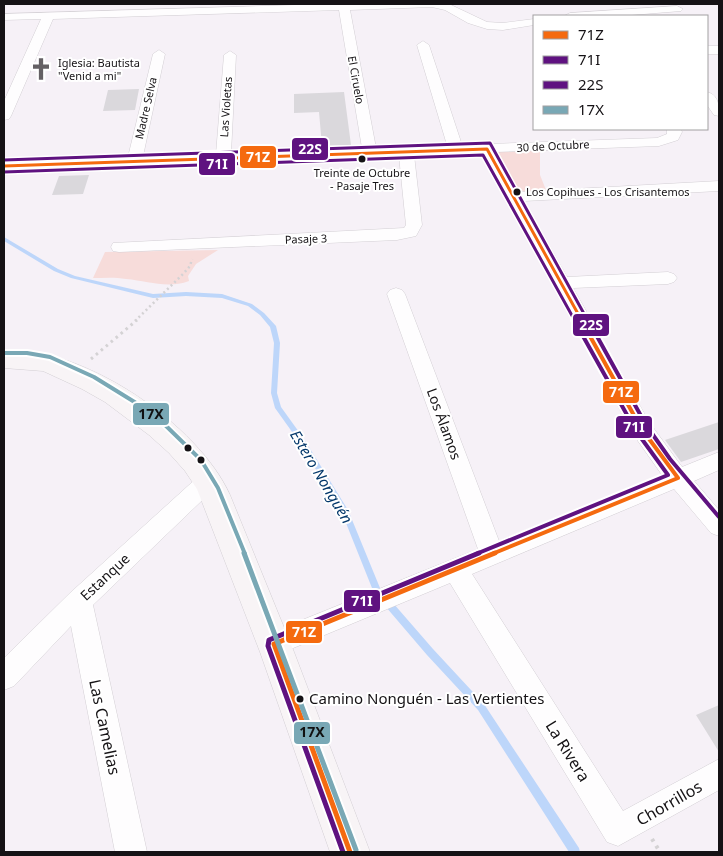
<svg xmlns="http://www.w3.org/2000/svg" width="723" height="856" font-family="'Noto Sans',sans-serif">
  <style>
    .green { fill: #f7dcda }
    .lines { fill: none; stroke-linecap: round; stroke-linejoin: round }
    .stream { fill: #bdd6fa; fill-rule: evenodd }
    .building { fill: #dad8dc }
    .street-casing { stroke: #d3cfd4; stroke-width: 1 }
    .secondary-casing { stroke: #d3cfd4; stroke-width: 1 }
    .path-far2 { stroke: #d4d2d4; stroke-width: 2.5; stroke-dasharray: 2 3; stroke-linecap: butt }
    .path-far1 { stroke: #d4d2d4; stroke-width: 3; stroke-dasharray: 2.5 4; stroke-linecap: butt }
    .path { stroke: #d4d2d4; stroke-width: 4; stroke-dasharray: 3 5; stroke-linecap: butt }
    .street { fill: #fefdfe; fill-rule: evenodd }
    .secondary { fill: #f8f4f6; fill-rule: evenodd }
    .bus-1-far2-casing { stroke: #fff; stroke-width: 6 }
    .bus-1-far1-casing { stroke: #fff; stroke-width: 8 }
    .bus-1-casing { stroke: #fff; stroke-width: 9 }
    .bus-2-far2-casing { stroke: #fff; stroke-width: 6 }
    .bus-2-far1-casing { stroke: #fff; stroke-width: 8 }
    .bus-2-casing { stroke: #fff; stroke-width: 9 }
    .bus-3-far1-casing { stroke: #fff; stroke-width: 6 }
    .bus-3-casing { stroke: #fff; stroke-width: 8 }
    .bus-4-far1-casing { stroke: #fff; stroke-width: 8 }
    .bus-4-casing { stroke: #fff; stroke-width: 9 }
    .bus-1-far2 { stroke: #f56a0f; stroke-width: 3 }
    .bus-1-far1 { stroke: #f56a0f; stroke-width: 4 }
    .bus-1 { stroke: #f56a0f; stroke-width: 5 }
    .bus-2-far2 { stroke: #5f1280; stroke-width: 3 }
    .bus-2-far1 { stroke: #5f1280; stroke-width: 4 }
    .bus-2 { stroke: #5f1280; stroke-width: 5 }
    .bus-3-far1 { stroke: #5f1280; stroke-width: 3 }
    .bus-3 { stroke: #5f1280; stroke-width: 4 }
    .bus-4-far1 { stroke: #79a8b5; stroke-width: 4 }
    .bus-4 { stroke: #79a8b5; stroke-width: 5 }
    .bus-dot { fill: #151215; stroke: #fff; stroke-width: 2 }
    .labels { text-anchor: middle; stroke-width: 4; stroke-linejoin: round; paint-order: stroke }
    .far-poi-label { font-size: 11px; fill: #151215; stroke: #fff; text-anchor: start }
    .far-street-label { font-size: 11px; fill: #151215; stroke: #fff }
    .far-bus-label { font-size: 11px; fill: #151215; stroke: #fff }
    .street-label { font-size: 14px; fill: #151215; stroke: #fff }
    .water-label { font-size: 15px; font-style: italic; fill: #04386b; stroke: #fff }
    .near-bus-label { font-size: 15px; fill: #151215; stroke: #fff; text-anchor: start }
    .near-street-label { font-size: 16px; fill: #151215; stroke: #fff }
    .line-badge { stroke: #fff; stroke-width: 2 }
    .badge-label { font-size: 14px; text-anchor: middle; font-weight: bold; fill: #fff }
    .pale-badge-label { font-size: 14px; text-anchor: middle; font-weight: bold; fill: #111 }
  </style>
  <rect width="100%" height="100%" fill="#f6f1f7"/>
  <path class="green" d="M490,150L540,151V175L546,190L515,194Z
    M218,250L196,264L188,276L189,281C167,289 148,281 126,279C115,277 104,278 93,278L105,252Z"/>
  <g class="lines">
    <path class="stream" d="M4,237L58,269L75,276L153,294L186,292L222,294L252,304L264,313L276,326L280,343L277,393L281,407L304,439L348,510L380,588L433,649L484,704L579,848L580,852H569L478,710L427,655L374,593L342,513L300,443L275,408L271,393L274,343L270,327L260,315L248,306L222,298L186,296L153,298L71,278L54,271L4,241Z"/>
  </g>
  <path class="building" d="M139,89L135,110L103,111L108,90Z
    M344,92L351,145L322,146L319,112L294,113V94Z
    M89,175L83,194L52,195L59,176Z
    M719,422V449L681,462L665,440Z
    M719,705V752L696,715Z"/>
  <g class="lines">
    <defs>
      <path id="street" d="M328,4H449L487,22L503,23L534,19V25L503,30L487,29L468,23L445,10L432,7L350,10L376,148L447,145L417,45L423,41L429,45L462,145L657,138L667,134V129H681L682,132L678,140L659,146L496,152L519,192L719,181V191L524,201L567,277L668,272L674,274L677,278L674,282L668,284L573,288L649,422L682,467L719,452V470L694,481L719,510V536L711,533L674,489L472,574L623,811L719,759V790L618,846L607,842L450,583L274,656L265,653L261,644L265,635L478,549L387,294L390,290L396,288L402,290L405,294L499,541L662,475L633,434L482,153L414,155L422,225L416,236L397,240L119,252L113,251L111,247L113,243L404,228L406,225L399,156L4,170V161L128,157L153,54L159,50L165,54L143,156L216,154L224,55L230,51L236,55L231,153L362,148L339,10L53,19L11,116L9,119L4,120V101L41,19L4,20V14Z
        M677,6L683,9L681,11L619,16H564L570,13Z
        M707,46H719V54H707Z
        M707,92C719,95 719,106 719,116L714,115L707,105Z
        M208,472L216,475L219,481L216,487L93,605L147,852H115L71,626L14,686L4,690V658L70,593L200,475Z"/>
      <path id="secondary" d="M4,350C83,346 198,424 230,495L294,652L370,852H330L260,652L197,489L185,471L169,453L149,435L105,402L82,389L43,371L4,368Z"/>
    </defs>
    <use href="#street" class="street-casing"/>
    <use href="#secondary" class="secondary-casing"/>
    <path class="path-far2" d="M135,321L184,273L190,266L192,259"/>
    <path class="path-far1" d="M91,359L137,320"/>
    <path class="path" d="M652,839L660,852"/>
    <use href="#street" class="street"/>
    <use href="#secondary" class="secondary"/>
    <defs>
      <path id="bus-1-far2" d="M4,166L487,149L582,321"/>
      <path id="bus-1-far1" d="M492,554L678,478L641,428L581,320"/>
      <path id="bus-1" d="M350,852L274,644L495,553"/>
      <path id="bus-2-far2" d="M4,172L483,155L575,321"/>
      <path id="bus-2-far1" d="M476,554L668,475L636,431L574,320"/>
      <path id="bus-2" d="M343,852L268,646L269,640L479,553"/>
      <path id="bus-3-far1" d="M4,160L490,143L588,321"/>
      <path id="bus-3" d="M588,320L646,425L670,459L719,517"/>
      <path id="bus-4-far1" d="M4,353H27L50,357L94,377L141,406L163,423L201,460L218,488L245,554"/>
      <path id="bus-4" d="M244,553L356,850"/>
    </defs>
    <use href="#bus-1-far2" class="bus-1-far2-casing"/>
    <use href="#bus-1-far1" class="bus-1-far1-casing"/>
    <use href="#bus-1" class="bus-1-casing"/>
    <use href="#bus-2-far2" class="bus-2-far2-casing"/>
    <use href="#bus-2-far1" class="bus-2-far1-casing"/>
    <use href="#bus-2" class="bus-2-casing"/>
    <use href="#bus-3-far1" class="bus-3-far1-casing"/>
    <use href="#bus-3" class="bus-3-casing"/>
    <use href="#bus-4-far1" class="bus-4-far1-casing"/>
    <use href="#bus-4" class="bus-4-casing"/>
    <use href="#bus-1-far2" class="bus-1-far2"/>
    <use href="#bus-1-far1" class="bus-1-far1"/>
    <use href="#bus-1" class="bus-1"/>
    <use href="#bus-2-far2" class="bus-2-far2"/>
    <use href="#bus-2-far1" class="bus-2-far1"/>
    <use href="#bus-2" class="bus-2"/>
    <use href="#bus-3-far1" class="bus-3-far1"/>
    <use href="#bus-3" class="bus-3"/>
    <use href="#bus-4-far1" class="bus-4-far1"/>
    <use href="#bus-4" class="bus-4"/>
  </g>
  <defs>
    <symbol id="church-bare" viewBox="-9 -9 18 18"><path d="M-1.2-6h2.4v3.5h3.3v2.4h-3.3V6h-2.4V-.1h-3.3v-2.4h3.3Z" fill="#646064" stroke="#fff" stroke-width="2.5" paint-order="stroke"/></symbol>
  </defs>
  <g fill-rule="evenodd">
    <use href="#church-bare" x="25" y="53" width="32" height="32"/>
  </g>
  <g class="bus-dot">
    <circle cx="362" cy="159" r="4.5"/>
    <circle cx="517" cy="192" r="4.5"/>
    <circle cx="188" cy="448" r="4.5"/>
    <circle cx="201" cy="460" r="4.5"/>
    <circle cx="300" cy="699" r="4.5"/>
  </g>
  <g class="labels">
    <g class="far-poi-label">
      <text x="58" y="67">Iglesia: Bautista<tspan x="58" dy="13">"Venid a mi"</tspan></text>
    </g>
    <g class="far-street-label">
      <text transform="translate(356 80) rotate(80)" y="4">El Ciruelo</text>
      <text transform="translate(226 107) rotate(-86)" y="4">Las Violetas</text>
      <text transform="translate(146 108) rotate(-77)" y="4">Madre Selva</text>
      <text transform="translate(553 146) rotate(-3)" y="4">30 de Octubre</text>
      <text transform="translate(306 239) rotate(-2)" y="4">Pasaje 3</text>
    </g>
    <g class="far-bus-label">
      <text x="362" y="177">Treinte de Octubre<tspan x="362" dy="13">- Pasaje Tres</tspan></text>
      <text x="526" y="196" text-anchor="start">Los Copihues - Los Crisantemos</text>
    </g>
    <g class="street-label">
      <text transform="translate(444 424) rotate(70)" y="5">Los Álamos</text>
      <text transform="translate(105 577) rotate(-43)" y="5">Estanque</text>
    </g>
    <g class="water-label">
      <text transform="translate(321 477) rotate(59)" y="5">Estero Nonguén</text>
    </g>
    <g class="near-bus-label">
      <text x="309" y="704">Camino Nonguén - Las Vertientes</text>
    </g>
    <g class="near-street-label">
      <text transform="translate(105 727) rotate(78)" y="6">Las Camelias</text>
      <text transform="translate(568 751) rotate(58)" y="6">La Rivera</text>
      <text transform="translate(669 803) rotate(-30)" y="6">Chorrillos</text>
    </g>
  </g>
  <g class="line-badge">
    <rect x="291" y="137" width="38" height="24" rx="5" fill="#5f1280"/>
    <rect x="239" y="145" width="38" height="24" rx="5" fill="#f56a0f"/>
    <rect x="198" y="152" width="38" height="24" rx="5" fill="#5f1280"/>
    <rect x="572" y="313" width="38" height="24" rx="5" fill="#5f1280"/>
    <rect x="602" y="380" width="38" height="24" rx="5" fill="#f56a0f"/>
    <rect x="132" y="402" width="38" height="24" rx="5" fill="#79a8b5"/>
    <rect x="615" y="415" width="38" height="24" rx="5" fill="#5f1280"/>
    <rect x="343" y="589" width="38" height="24" rx="5" fill="#5f1280"/>
    <rect x="285" y="620" width="38" height="24" rx="5" fill="#f56a0f"/>
    <rect x="293" y="721" width="38" height="24" rx="5" fill="#79a8b5"/>
  </g>
  <g class="badge-label">
    <text x="310" y="154">22S</text>
    <text x="258" y="162">71Z</text>
    <text x="217" y="169">71I</text>
    <text x="591" y="330">22S</text>
    <text x="621" y="397">71Z</text>
    <text x="634" y="432">71I</text>
    <text x="362" y="606">71I</text>
    <text x="304" y="637">71Z</text>
  </g>
  <g class="pale-badge-label">
    <text x="151" y="419">17X</text>
    <text x="312" y="737">17X</text>
  </g>
  <rect width="723" height="856" fill="none" stroke="#151215" stroke-width="10"/>
  <rect x="533" y="15" width="175" height="115" fill="#ffffff" stroke="#a1a0a1"/>
  <rect x="543" y="31" width="25" height="8" fill="#f56a0f" stroke="#a1a0a1"/>
  <text x="578" y="40" font-size="15" fill="#151215">71Z</text>
  <rect x="543" y="56" width="25" height="8" fill="#5f1280" stroke="#a1a0a1"/>
  <text x="578" y="65" font-size="15" fill="#151215">71I</text>
  <rect x="543" y="81" width="25" height="8" fill="#5f1280" stroke="#a1a0a1"/>
  <text x="578" y="90" font-size="15" fill="#151215">22S</text>
  <rect x="543" y="106" width="25" height="8" fill="#79a8b5" stroke="#a1a0a1"/>
  <text x="578" y="115" font-size="15" fill="#151215">17X</text>
</svg>
